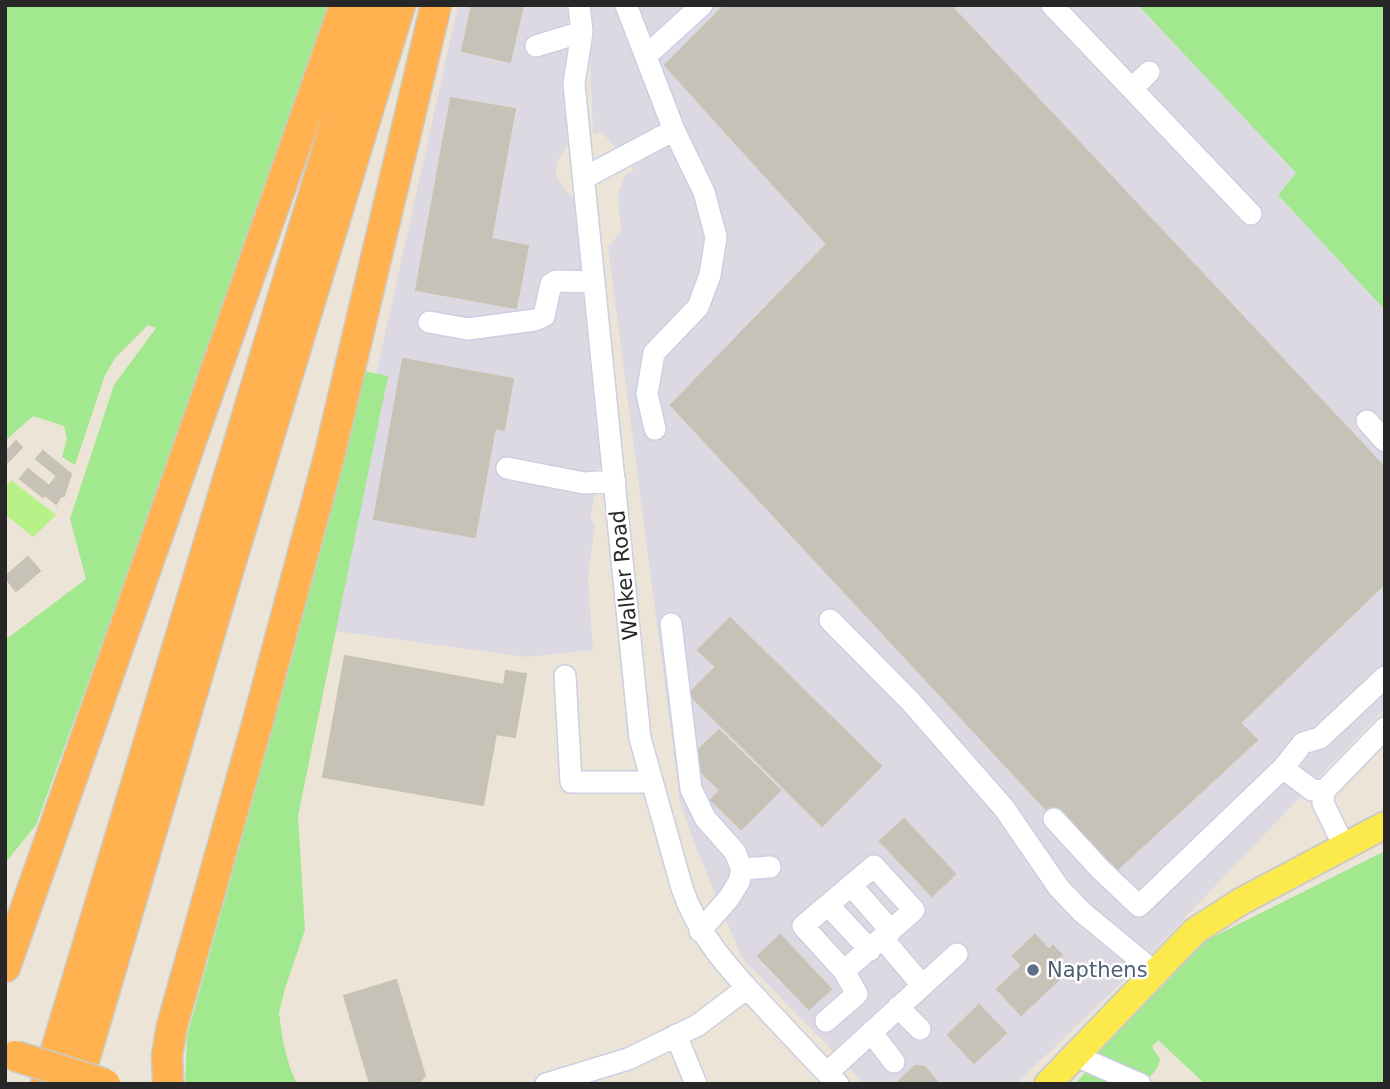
<svg xmlns="http://www.w3.org/2000/svg" width="1390" height="1089" font-family="'DejaVu Sans',sans-serif">
  <style>
    .industrial { fill: #ddd9e3 }
    .green { fill: #a1e88e }
    .pitch { fill: #b7f188 }
    .building { fill: #c7c2b7; stroke: #c7c2b1; stroke-width: 2 }
    .lines { fill: none; stroke-linecap: round; stroke-linejoin: round }
    .minor-casing { stroke: #cccee2; stroke-width: 24 }
    .major-casing { stroke: #cbcbcb; stroke-width: 30 }
    .highway-casing { stroke: #cbcbcb; stroke-width: 33 }
    .minor { stroke: #fff; stroke-width: 21 }
    .major { stroke: #fce94c; stroke-width: 26 }
    .highway { stroke: #ffb24f; stroke-width: 30 }
    .highway-bridge-casing { stroke: #cbcbcb; stroke-width: 33; stroke-linecap: butt }
    .highway-bridge { stroke: #ffb24f; stroke-width: 30 }
    .service-dot { fill: #5c6f8a; stroke: #fff; stroke-width: 2.5 }
    .labels { text-anchor: middle; stroke-width: 5; stroke-linejoin: round; paint-order: stroke }
    .street-label { font-size: 21px; fill: #272727; stroke: #fff }
    .service-label { font-size: 21px; fill: #4e5e75; stroke: #fff; text-anchor: start }
  </style>
  <rect width="100%" height="100%" fill="#ece5d7"/>
  <path class="industrial" d="M458,5H571L573,16L568,21L572,136L557,163L556,176L569,194L579,201L602,464L600,468L591,471L594,500L590,517L595,525L588,577L593,650L526,657L313,628L375,379Z
    M592,5H1138L1296,173L1278,195L1385,310V708L1143,962L1016,1084H865L742,958L693,840L680,802L608,247L621,232L618,195L625,175L634,170L602,132L593,134L588,19Z"/>
  <path class="green" d="M5,5H335L36,825L5,863V640L86,579L70,519L114,385L156,328L148,325L116,357L105,375L75,465L62,457L67,439L64,426L33,416L5,441Z
    M1138,5H1385V310L1278,195L1296,173Z
    M364,371L388,376L298,816L305,930L285,988L279,1013L283,1042L290,1068L297,1084H185L187,1036L296,643Z
    M1385,851V1084H1205L1158,1040L1152,1047L1160,1059C1159,1067 1153,1075 1146,1079L1089,1056L1203,942Z
    M1098,1071L1131,1084H1075L1085,1073Z"/>
  <path class="pitch" d="M11,480L56,515L33,537L5,514V489Z"/>
  <path class="building" d="M472,5H523L510,62L462,51Z
    M725,5H950L1385,468V583L1240,723L1257,740L1109,877L671,405L827,244L665,65Z
    M451,98L515,109L491,239L528,246L516,308L416,290Z
    M403,359L513,379L504,430L495,428L475,537L374,519Z
    M16,441L22,447L8,462L5,459V453Z
    M43,451L71,474L64,496H61L56,504L45,495L43,497L20,479L28,469L49,486L57,476L36,459Z
    M28,557L40,571L16,591L5,577Z
    M730,618L881,766L822,826L689,694L716,667L698,650Z
    M345,656L504,685L506,671L526,674L515,737L496,734L483,805L323,777Z
    M719,730L780,790L741,829L711,800L720,790L689,760Z
    M904,819L955,874L932,896L880,841Z
    M780,935L831,989L809,1009L758,956Z
    M1035,935L1049,950L1053,946L1062,955L1058,958L1069,970L1021,1015L997,989L1022,966L1013,956Z
    M396,980L425,1076L417,1084H370L344,996Z
    M979,1005L1006,1033L974,1063L948,1035Z
    M915,1066L925,1067L939,1084H899V1081Z"/>
  <g class="lines">
    <defs>
      <path id="minor" d="M579,5L582,32L574,84L640,738L682,888C699,940 738,978 775,1018C796,1040 816,1063 838,1084
        M1052,5L1251,214
        M536,46L582,32
        M646,56L702,5
        M1132,89L1149,72
        M584,178L674,130L626,5
        M429,322L468,329L535,320L544,316L551,284L556,281L594,282
        M1367,421L1385,441
        M655,429L647,394L654,353L698,307L710,275L716,237L704,192L674,130
        M507,468L584,483L615,481
        M830,620L911,702L1004,808L1059,888L1082,912L1156,973
        M671,624L691,789L705,818L735,852L742,869L739,882L729,898L700,931
        M565,676L571,782H652
        M1283,768L1303,743L1320,738L1385,677
        M1054,819L1100,869L1139,906L1283,768L1312,790L1324,791
        M1344,846L1323,803L1324,791L1385,728
        M874,866L914,910L844,971L803,926Z
        M742,869L770,867
        M851,885L891,931
        M828,905L870,950
        M883,939L922,985
        M898,1007L920,1029
        M826,1021L857,994L844,971
        M871,1032L894,1062
        M676,1035L696,1084
        M1076,1056L1140,1084
        M827,1073L957,954
        M546,1084L628,1059L651,1048L698,1025L747,988"/>
      <path id="major" d="M1048,1084L1195,931L1240,902L1385,825"/>
      <path id="highway" d="M5,967L345,5
        M46,1084L371,5
        M77,1084L228,571L400,5
        M168,1084L167,1055L172,1026L258,721L329,457L436,5"/>
    </defs>
    <use href="#minor" class="minor-casing"/>
    <use href="#major" class="major-casing"/>
    <use href="#highway" class="highway-casing"/>
    <use href="#minor" class="minor"/>
    <use href="#major" class="major"/>
    <use href="#highway" class="highway"/>
    <defs>
      <path id="highway-bridge" d="M15,1056L105,1084"/>
    </defs>
    <use href="#highway-bridge" class="highway-bridge-casing"/>
    <use href="#highway-bridge" class="highway-bridge"/>
  </g>
  <circle class="service-dot" cx="1033" cy="970" r="7"/>
  <g class="labels">
    <g class="street-label">
      <text transform="translate(624 575) rotate(-96)" y="7">Walker Road</text>
    </g>
    <g class="service-label">
      <text x="1047" y="977">Napthens</text>
    </g>
  </g>
  <rect width="1390" height="1089" fill="none" stroke="#272727" stroke-width="14"/>
</svg>
